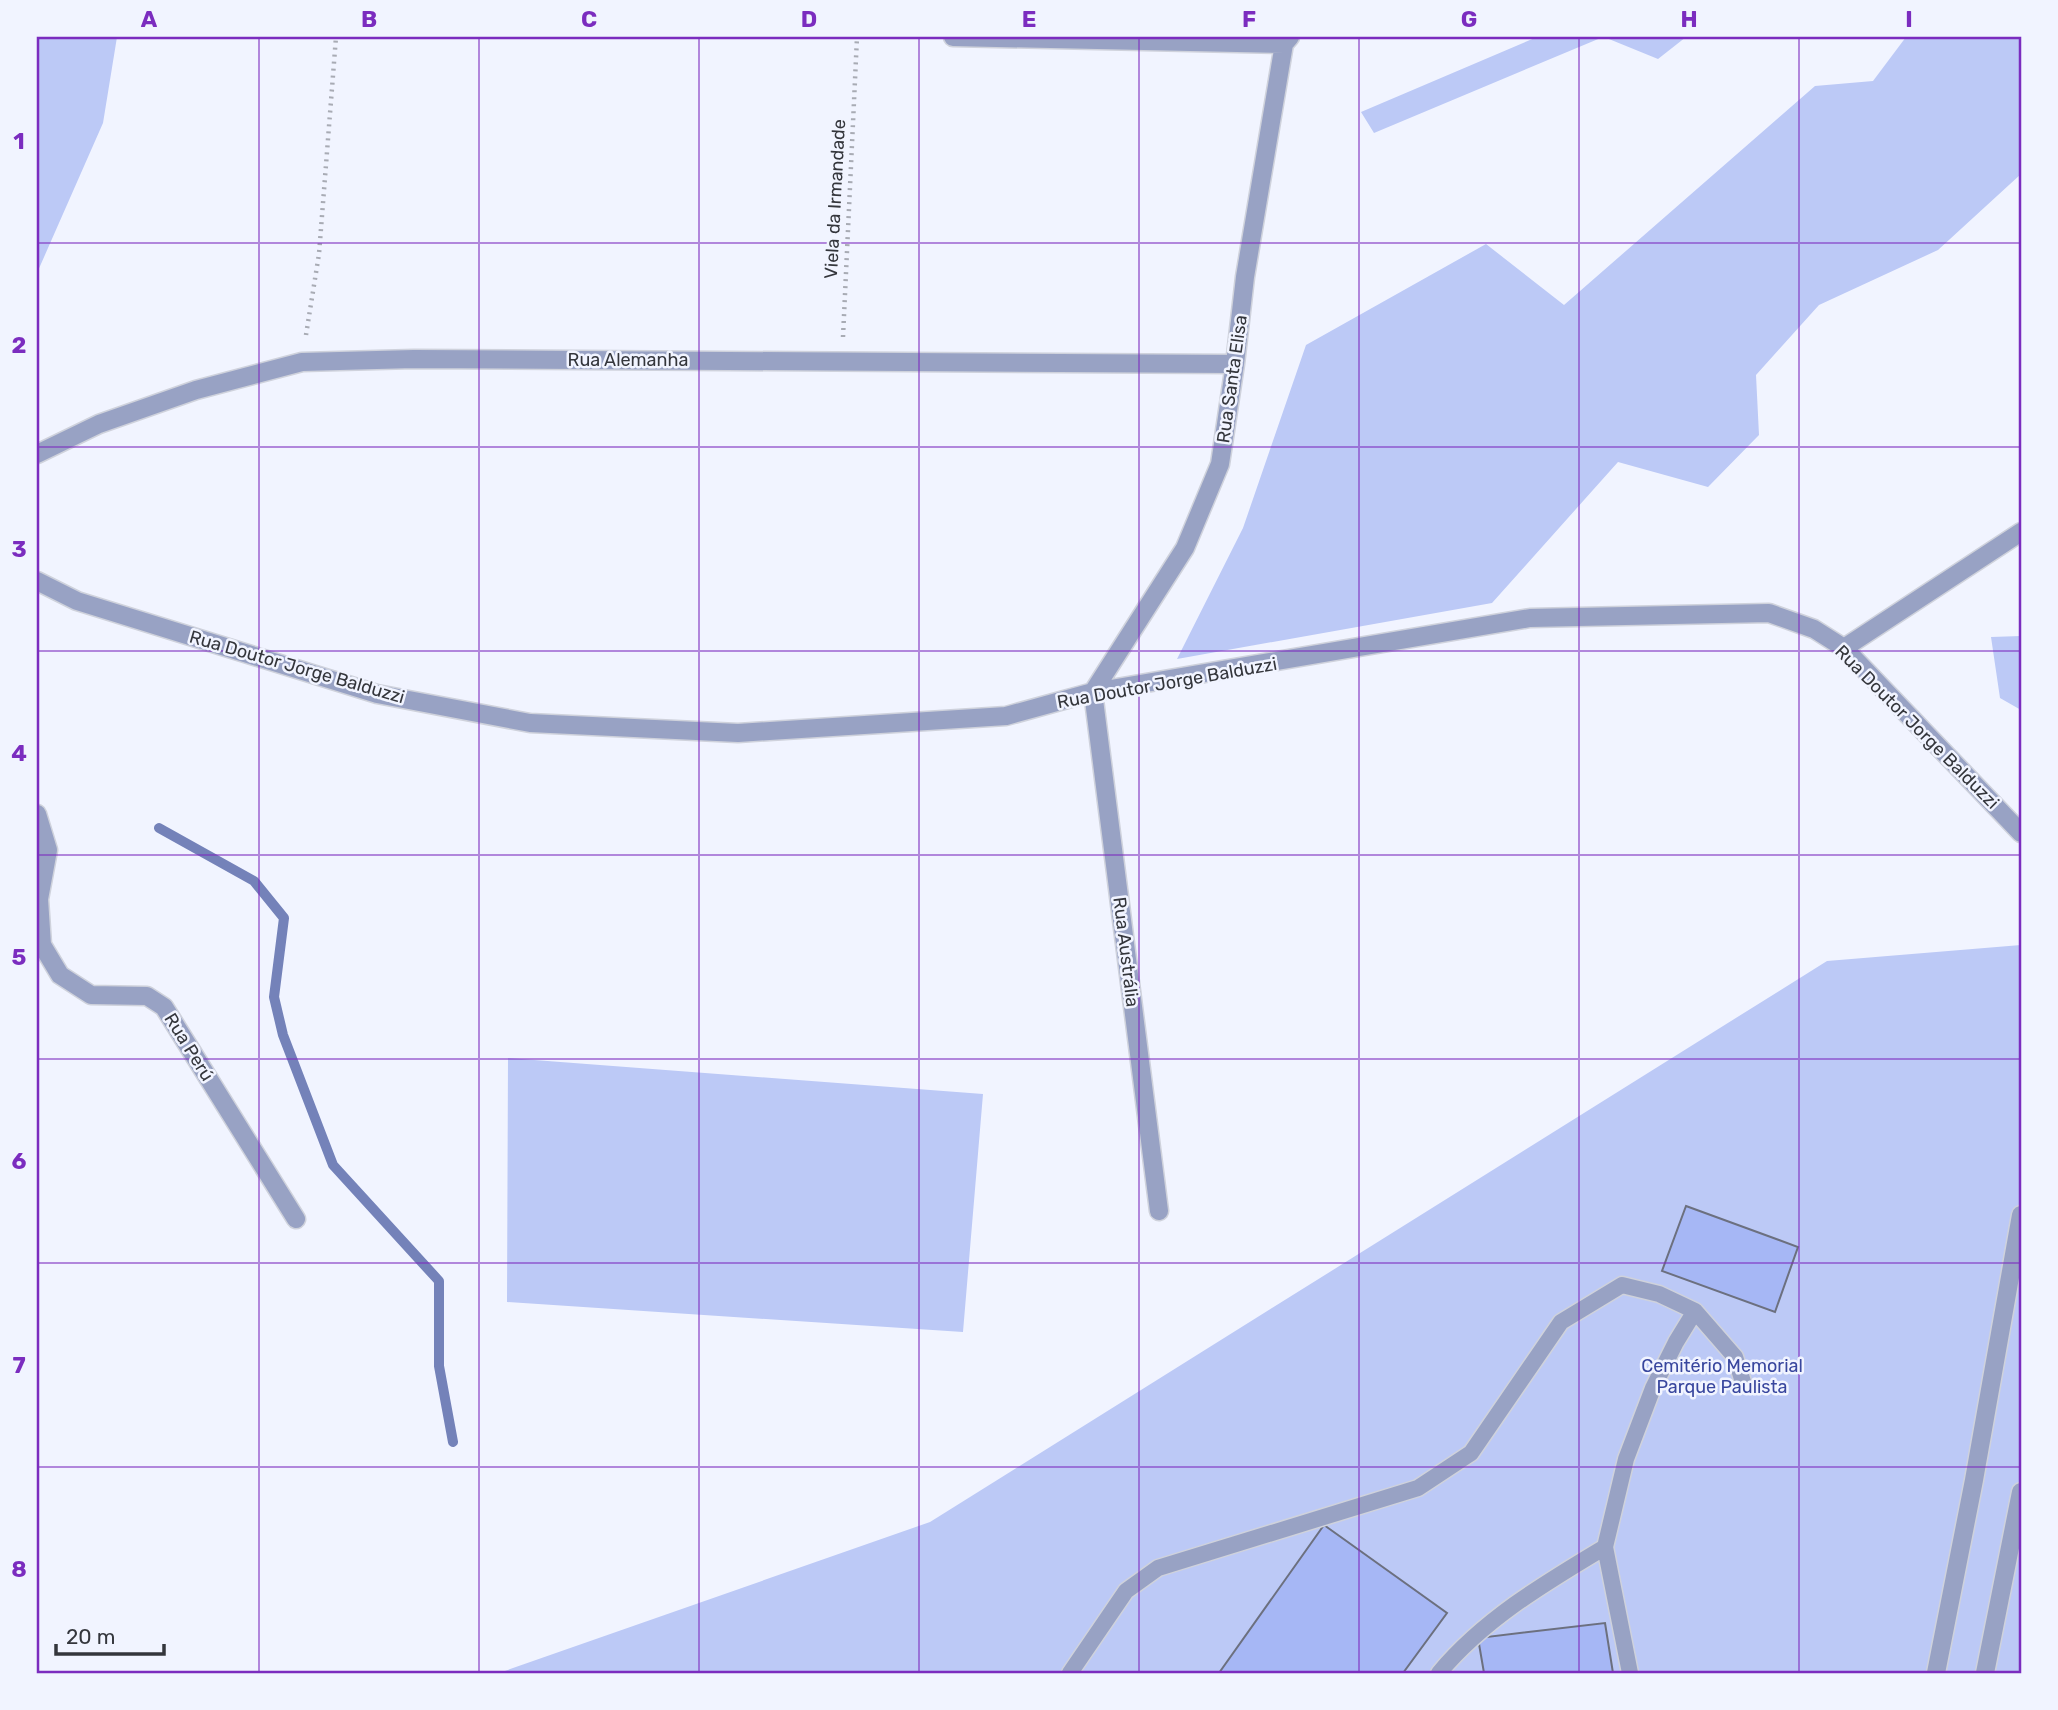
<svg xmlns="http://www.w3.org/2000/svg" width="2058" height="1710" font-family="Rubik,sans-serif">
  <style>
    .green { fill: #bcc9f6 }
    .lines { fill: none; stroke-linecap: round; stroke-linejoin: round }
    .stream { stroke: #7482b9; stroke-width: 10 }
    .building { fill: #a6b7f5; stroke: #6c707f; stroke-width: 2 }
    .lane-casing { stroke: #cfd2dc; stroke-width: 19 }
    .street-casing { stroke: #cfd2dc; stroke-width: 21 }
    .path { stroke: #a8abb4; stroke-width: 4.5; stroke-dasharray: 2 5; stroke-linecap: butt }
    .lane { stroke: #98a2c4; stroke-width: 16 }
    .street { stroke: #98a2c4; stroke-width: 18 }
    .grid { fill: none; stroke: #7b2cbf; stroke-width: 2; stroke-opacity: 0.55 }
    .labels { text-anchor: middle; stroke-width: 5; stroke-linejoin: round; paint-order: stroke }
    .street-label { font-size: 18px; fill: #34363c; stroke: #f1f4ff }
    .park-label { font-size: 18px; fill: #38469e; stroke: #f1f4ff }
    .neatline { fill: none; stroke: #7b2cbf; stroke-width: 2.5 }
    .grid-label { font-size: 23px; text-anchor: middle; font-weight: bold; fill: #7b2cbf }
  </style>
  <rect width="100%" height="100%" fill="#f1f4ff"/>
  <path class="green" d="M37,37H117L103,123L37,273Z
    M1537,37H1603L1374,133L1361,112Z
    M1604,37H1686L1658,59Z
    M1906,37H2021V174L1938,250L1819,305L1756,375L1759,435L1708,487L1618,462L1492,603L1177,659L1243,528L1306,345L1486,244L1564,305L1815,86L1873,81Z
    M2021,636V710L2000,698L1991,637Z
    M2021,945V1673H499L930,1522L1827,961Z
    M508,1058L983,1094L963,1332L507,1302Z"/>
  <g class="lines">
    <path class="stream" d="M159,828L254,881L284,918L274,997L283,1035L333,1165L439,1281V1366L453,1442"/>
  </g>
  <path class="building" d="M1686,1206L1798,1247L1775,1312L1662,1271Z
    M1324,1525L1447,1613L1403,1673H1219Z
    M1605,1623L1613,1673H1484L1478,1638Z"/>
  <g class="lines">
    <defs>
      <path id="lane" d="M1070,1673L1126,1591L1158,1568L1418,1488L1471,1453L1561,1322L1622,1285L1659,1294L1695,1311
        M1439,1673C1484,1619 1545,1583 1605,1547
        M1630,1673L1605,1547L1626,1459L1653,1388L1676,1342L1695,1311L1735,1357L1744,1385"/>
      <path id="street" d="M953,37L1284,44
        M37,454L99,424L196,390L302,362L414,359L1235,364
        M37,581L77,601L377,694L530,723L738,733L1006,716L1093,692L1530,618L1769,613L1814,629L1844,648L2021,833
        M1844,648L2021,532
        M1093,692L1185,548L1220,464L1235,364L1245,277L1284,44L1290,37
        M1093,692L1159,1211
        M37,814L48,850L39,899L42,945L60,975L91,995L147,996L164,1007L296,1219
        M1936,1673L1974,1480L2021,1215
        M1985,1673L2021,1492"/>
    </defs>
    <use href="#lane" class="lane-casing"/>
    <use href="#street" class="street-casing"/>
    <path class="path" d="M306,335L319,254L336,37
      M843,337L857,37"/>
    <use href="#lane" class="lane"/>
    <use href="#street" class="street"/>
  </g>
  <path class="grid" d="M259,37V1673M479,37V1673M699,37V1673M919,37V1673M1139,37V1673M1359,37V1673M1579,37V1673M1799,37V1673M37,243H2021M37,447H2021M37,651H2021M37,855H2021M37,1059H2021M37,1263H2021M37,1467H2021"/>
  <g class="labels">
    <g class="street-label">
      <text transform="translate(835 199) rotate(-87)" y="6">Viela da Irmandade</text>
      <text x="628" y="366">Rua Alemanha</text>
      <text transform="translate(1232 379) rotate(-82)" y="6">Rua Santa Elisa</text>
      <text transform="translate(297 667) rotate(16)" y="6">Rua Doutor Jorge Balduzzi</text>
      <text transform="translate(1167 683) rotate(-10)" y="6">Rua Doutor Jorge Balduzzi</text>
      <text transform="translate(1917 727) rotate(45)" y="6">Rua Doutor Jorge Balduzzi</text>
      <text transform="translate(1126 952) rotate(83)" y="6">Rua Austrália</text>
      <text transform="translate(189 1047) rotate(58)" y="6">Rua Perú</text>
    </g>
    <g class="park-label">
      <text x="1722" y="1372">Cemitério Memorial<tspan x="1722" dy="21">Parque Paulista</tspan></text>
    </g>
  </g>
  <rect width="2058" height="1710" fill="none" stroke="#f1f4ff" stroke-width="77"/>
  <path d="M56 1644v10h108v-10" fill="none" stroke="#34363c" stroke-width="3.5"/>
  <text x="66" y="1644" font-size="21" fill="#34363c" stroke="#f1f4ff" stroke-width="5" paint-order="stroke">20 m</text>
  <rect x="38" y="38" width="1982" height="1634" class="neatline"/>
  <g class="grid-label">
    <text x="149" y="27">A</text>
    <text x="369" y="27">B</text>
    <text x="589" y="27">C</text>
    <text x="809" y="27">D</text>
    <text x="1029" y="27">E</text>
    <text x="1249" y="27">F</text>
    <text x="1469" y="27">G</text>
    <text x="1689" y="27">H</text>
    <text x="1909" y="27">I</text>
    <text x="19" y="149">1</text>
    <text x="19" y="353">2</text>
    <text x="19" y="557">3</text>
    <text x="19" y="761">4</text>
    <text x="19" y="965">5</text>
    <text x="19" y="1169">6</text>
    <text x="19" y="1373">7</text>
    <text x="19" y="1577">8</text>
  </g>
</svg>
